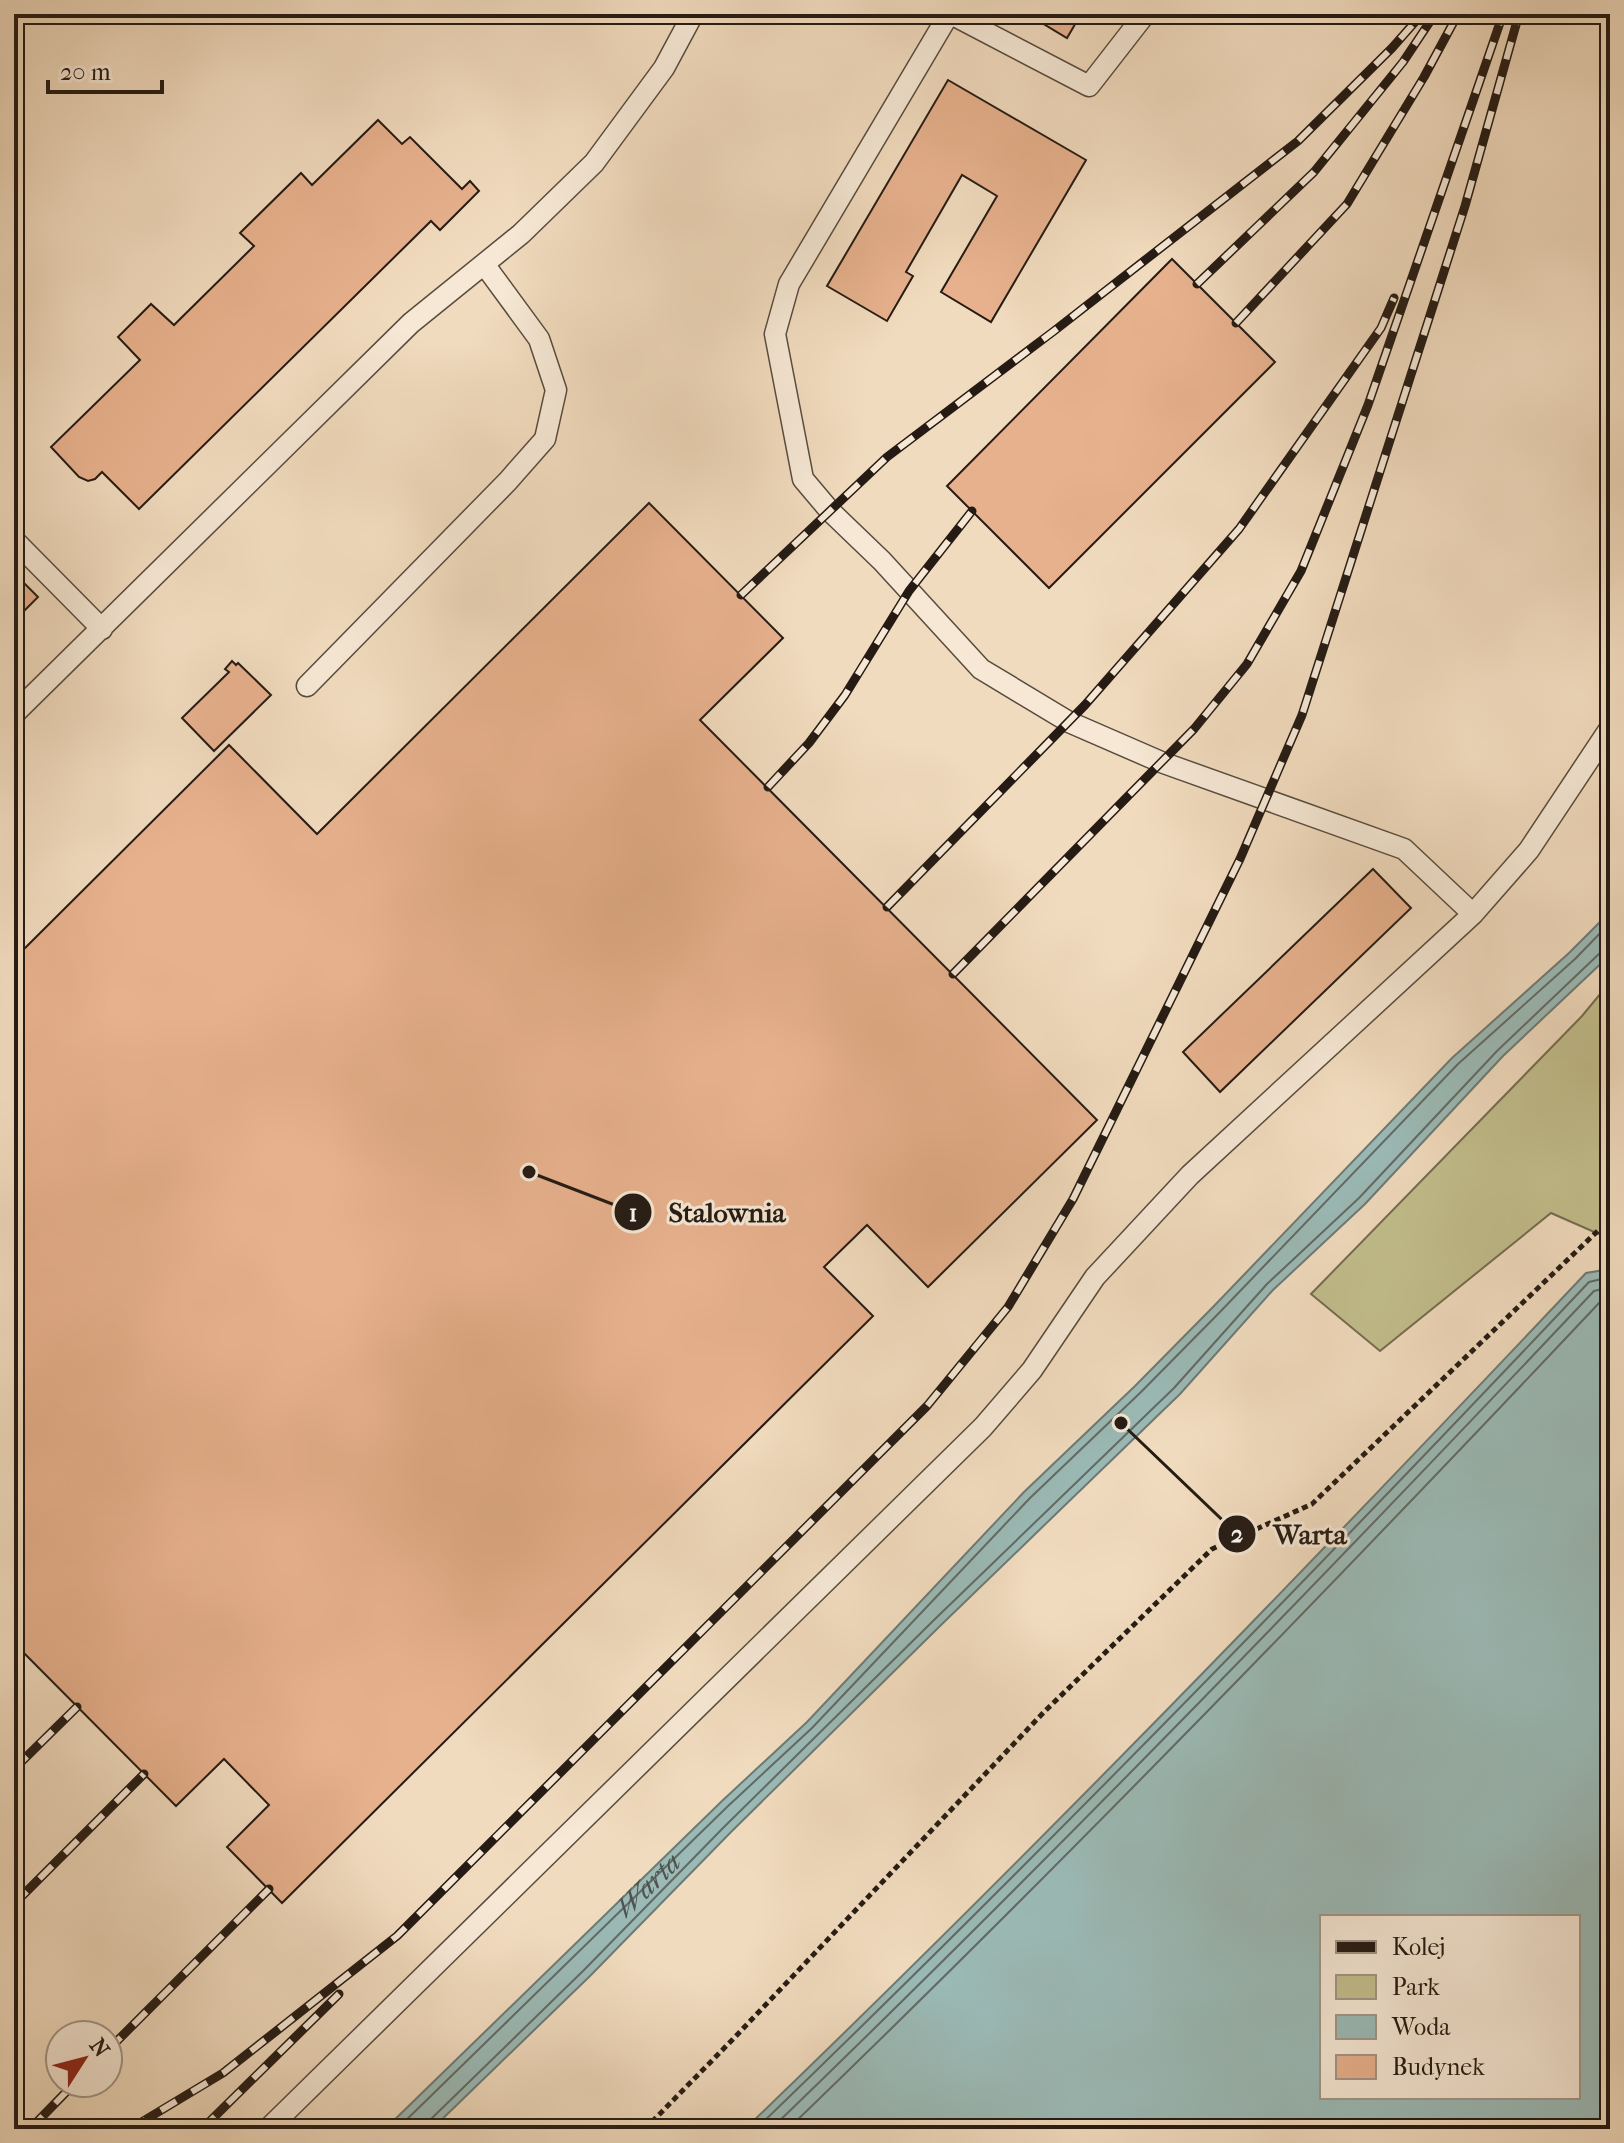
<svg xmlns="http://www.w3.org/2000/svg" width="1624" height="2143" font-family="'IM FELL French Canon',serif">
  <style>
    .green { fill: #c2be8c; stroke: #746c50; stroke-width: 2 }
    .water { fill: #9bbab6; stroke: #6c7a75; stroke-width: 2; fill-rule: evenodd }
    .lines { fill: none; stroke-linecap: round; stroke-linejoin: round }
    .shore { stroke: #606a65; stroke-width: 2 }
    .building { fill: #e7b18d; stroke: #251b14; stroke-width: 2 }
    .service-casing { stroke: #584b3e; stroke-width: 23 }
    .path { stroke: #251b14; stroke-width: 5; stroke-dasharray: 6 4; stroke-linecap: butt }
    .service { stroke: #f6e8d5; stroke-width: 20 }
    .rail-casing { stroke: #251b14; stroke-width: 9 }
    .rail { stroke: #f6e8d5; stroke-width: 6; stroke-dasharray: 18; stroke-linecap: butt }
    .labels { text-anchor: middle; stroke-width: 6; stroke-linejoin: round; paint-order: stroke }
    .water-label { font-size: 28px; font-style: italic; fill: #4e534d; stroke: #f6e8d5 }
    .leader { fill: none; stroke: #251b14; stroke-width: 3 }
    .callout-dot { fill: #251b14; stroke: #f6e8d5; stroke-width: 3 }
    .mark-label { font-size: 24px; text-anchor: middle; font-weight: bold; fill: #fff }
    .callout-label { font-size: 28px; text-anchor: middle; font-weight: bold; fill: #251b14; stroke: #f6e8d5; stroke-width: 6; stroke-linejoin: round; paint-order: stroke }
  </style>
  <rect width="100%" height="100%" fill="#f1dbbe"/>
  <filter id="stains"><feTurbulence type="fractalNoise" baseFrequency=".0025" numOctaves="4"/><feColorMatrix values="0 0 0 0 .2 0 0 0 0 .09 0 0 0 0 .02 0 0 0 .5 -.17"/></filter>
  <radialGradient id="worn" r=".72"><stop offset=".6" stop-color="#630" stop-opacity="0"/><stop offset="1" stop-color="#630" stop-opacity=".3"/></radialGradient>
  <path class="green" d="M1610,982V1239L1551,1213L1380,1351L1311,1294L1582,1016Z"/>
  <path class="water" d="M1610,912V955L1503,1056L1365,1204L1273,1290L1180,1394L940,1626L731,1832L590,1976L432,2129H385L722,1801L807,1722L1024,1492L1135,1386L1213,1307L1452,1058L1569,953Z
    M1610,1269V2129H745C1033,1852 1311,1564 1586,1273ZM1322,1917H1578V2097H1322Z"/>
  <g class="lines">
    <g class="shore">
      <path id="s1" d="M397,2129L727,1807L812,1728L1030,1498L1141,1392L1219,1313L1458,1064L1575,959L1610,923"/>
      <path d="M427,2129L430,2120L584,1970L725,1826L934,1620L1174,1388L1267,1284L1359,1198L1497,1051L1601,952L1610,950"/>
      <path d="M756,2129C1041,1854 1317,1570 1589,1282L1610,1277"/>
      <path d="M771,2129C1053,1857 1325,1576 1594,1291L1610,1287"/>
      <path d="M788,2129C1066,1861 1335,1583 1600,1302L1610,1299"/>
    </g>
  </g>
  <path class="building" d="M1027,14H1081L1067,38Z
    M948,80L1086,160L991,322L941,292L997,196L962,175L906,272L913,276L887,321L827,286Z
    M378,120L402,144L410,137L462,189L470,181L479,191L440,230L431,221L139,509L102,472L95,479L88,481L79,477L51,447L140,360L118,337L151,304L174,325L254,246L240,233L301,173L312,185Z
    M1172,259L1275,362L1049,588L947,486Z
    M649,503L783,638L700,720L1097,1120L928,1287L867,1225L824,1267L873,1316L282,1903L227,1847L269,1805L224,1759L176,1806L14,1643V959L229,745L317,834Z
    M14,573L38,597L14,621Z
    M232,661L236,665L238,663L271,695L214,751L182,718L229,672L225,669Z
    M1373,869L1411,908L1220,1092L1183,1052Z"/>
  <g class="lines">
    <defs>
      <path id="service" d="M949,14L789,284L775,334L803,479L830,511L882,561L981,669L1069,722L1161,762L1404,849L1473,914
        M951,14L1089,86L1145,14
        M14,540L102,629
        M307,686L508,481L545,439L556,390L539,339L484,264
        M14,714L411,323L521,234L594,163L664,68L693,14
        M268,2129L983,1427L1032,1370L1095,1277L1190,1175L1473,914L1529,850L1610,728"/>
    </defs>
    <use href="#service" class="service-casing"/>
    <path class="path" d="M645,2129L736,2036L1044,1712L1212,1549L1312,1504L1605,1224H1610"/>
    <use href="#service" class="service"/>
    <defs>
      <path id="rail" d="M1197,284L1314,172L1403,62L1435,14
        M1236,323L1347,204L1424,77L1458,14
        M741,595L887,457L1054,331L1298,141L1392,48L1422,14
        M768,787L809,743L845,695L909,591L972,511
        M887,907L1085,705L1239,529L1381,328L1394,298
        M953,974L1194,729L1247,664L1301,571L1368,405L1503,14
        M14,1769L77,1707
        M14,1904L144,1774
        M108,2050L269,1889
        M30,2129L75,2083
        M130,2129L223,2073L397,1936L927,1406L1008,1307L1073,1199L1240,859L1302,715L1465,206L1519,14
        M202,2129L339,1994"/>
    </defs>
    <use href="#rail" class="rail-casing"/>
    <use href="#rail" class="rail"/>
  </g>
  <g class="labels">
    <g class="water-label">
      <text dy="10" stroke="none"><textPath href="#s1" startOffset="350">Warta</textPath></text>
    </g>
  </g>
  <path class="leader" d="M529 1172L633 1212M1121 1423L1237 1534"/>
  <g class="callout-dot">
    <circle cx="529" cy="1172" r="8"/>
    <circle cx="1121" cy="1423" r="8"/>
    <circle cx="633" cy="1212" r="20"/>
    <circle cx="1237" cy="1534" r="20"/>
  </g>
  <g class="mark-label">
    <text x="633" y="1221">1</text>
    <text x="1237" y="1542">2</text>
  </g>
  <g class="callout-label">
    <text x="727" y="1222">Stalownia</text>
    <text x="1310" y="1544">Warta</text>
  </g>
  <rect width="1624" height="2143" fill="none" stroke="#f1dbbe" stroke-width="48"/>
  <rect x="16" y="16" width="1592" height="2111" fill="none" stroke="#251b14" stroke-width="4"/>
  <rect x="24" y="24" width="1576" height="2095" fill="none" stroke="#251b14" stroke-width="2"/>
  <rect x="1320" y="1915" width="260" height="184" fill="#f6e8d5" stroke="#a29688" stroke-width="2"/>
  <rect x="1336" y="1941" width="40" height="12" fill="#251b14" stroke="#a29688" stroke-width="2"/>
  <text x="1392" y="1955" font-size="24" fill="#251b14">Kolej</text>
  <rect x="1336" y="1975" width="40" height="24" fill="#c2be8c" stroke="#a29688" stroke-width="2"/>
  <text x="1392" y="1995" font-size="24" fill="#251b14">Park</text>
  <rect x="1336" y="2015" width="40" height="24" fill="#9bbab6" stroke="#a29688" stroke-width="2"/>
  <text x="1392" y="2035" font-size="24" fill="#251b14">Woda</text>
  <rect x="1336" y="2055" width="40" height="24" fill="#e7b18d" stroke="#a29688" stroke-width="2"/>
  <text x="1392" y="2075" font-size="24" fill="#251b14">Budynek</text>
  <g transform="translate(84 2059) rotate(54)"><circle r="38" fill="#f6e8d5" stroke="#a29688" stroke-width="2"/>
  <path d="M0-6L14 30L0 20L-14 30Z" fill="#8f2418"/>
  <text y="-12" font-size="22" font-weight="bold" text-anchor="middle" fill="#251b14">N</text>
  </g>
  <path d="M48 80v12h114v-12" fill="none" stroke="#251b14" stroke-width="4"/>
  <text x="60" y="80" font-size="24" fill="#251b14" stroke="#f6e8d5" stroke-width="6" paint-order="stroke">20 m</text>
  <rect width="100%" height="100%" filter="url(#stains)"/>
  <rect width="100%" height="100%" fill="url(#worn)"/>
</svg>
